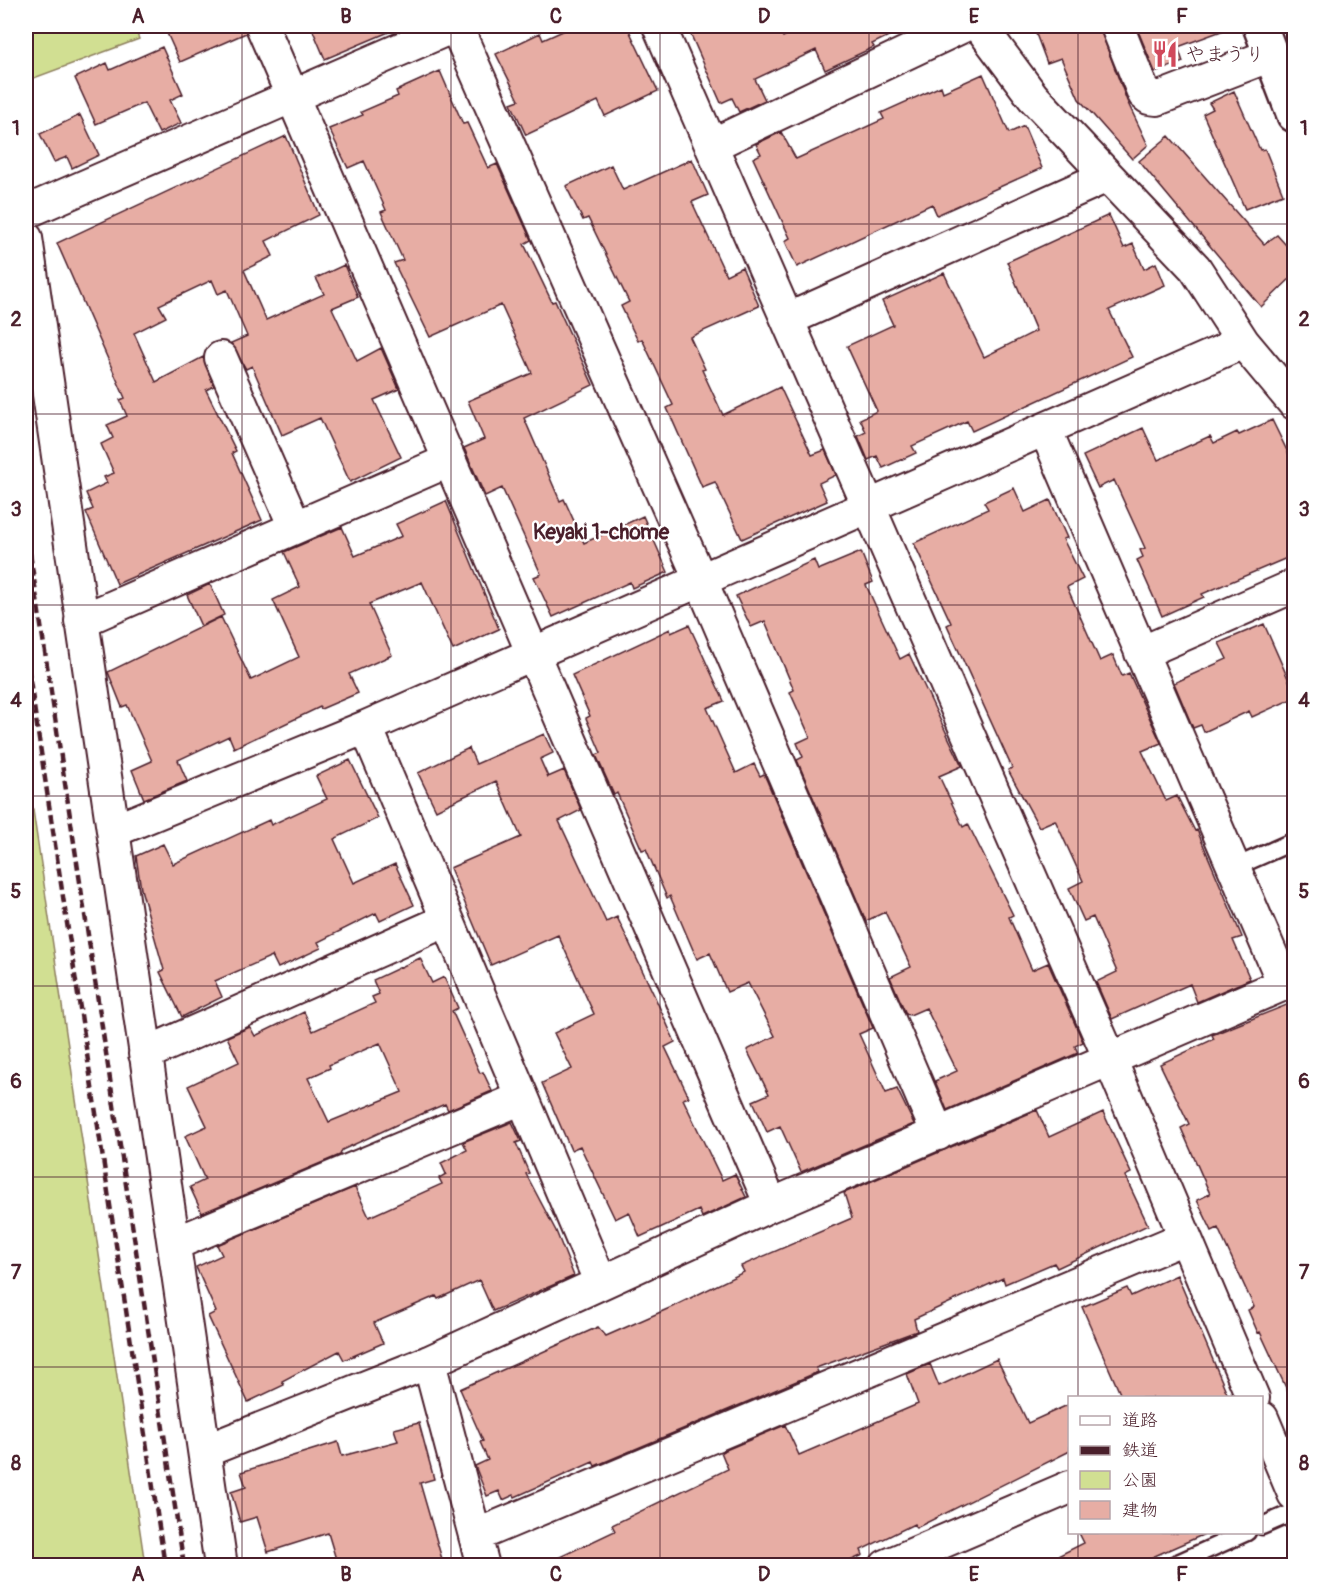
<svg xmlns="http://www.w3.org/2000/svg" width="1320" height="1591" font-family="Pangolin,'Klee One',sans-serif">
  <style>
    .green { fill: #d1df92; stroke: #8e7f5e; stroke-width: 1.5 }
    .building { fill: #e7ada4; stroke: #4a1f2b; stroke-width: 1.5; fill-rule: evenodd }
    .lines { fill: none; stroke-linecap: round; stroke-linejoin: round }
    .lane-casing { stroke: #4a1f2b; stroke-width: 21 }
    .street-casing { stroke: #4a1f2b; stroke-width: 36 }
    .secondary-casing { stroke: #4a1f2b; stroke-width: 38 }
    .lane { stroke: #fff; stroke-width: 16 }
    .street { stroke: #fff; stroke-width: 32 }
    .secondary { stroke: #fff; stroke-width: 33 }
    .rail { stroke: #4a1f2b; stroke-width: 4.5; stroke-dasharray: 9 4.5; stroke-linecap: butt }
    .grid { fill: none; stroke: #4a1f2b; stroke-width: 1.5; stroke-opacity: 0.55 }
    .labels { text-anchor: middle; stroke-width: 4.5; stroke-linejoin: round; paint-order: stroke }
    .poi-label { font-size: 20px; fill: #4a1f2b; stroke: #fff; text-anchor: start }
    .neighbourhood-label { font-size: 21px; font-weight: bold; fill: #4a1f2b; stroke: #fff }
    .neatline { fill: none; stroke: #4a1f2b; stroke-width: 2 }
    .grid-label { font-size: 20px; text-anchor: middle; font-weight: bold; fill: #4a1f2b }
  </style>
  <rect width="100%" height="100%" fill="#fff"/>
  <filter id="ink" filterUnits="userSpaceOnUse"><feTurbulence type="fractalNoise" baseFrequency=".0167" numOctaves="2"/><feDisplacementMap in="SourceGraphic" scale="12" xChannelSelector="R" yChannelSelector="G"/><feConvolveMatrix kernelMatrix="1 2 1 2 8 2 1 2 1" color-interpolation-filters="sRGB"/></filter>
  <g filter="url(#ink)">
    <path class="green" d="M26,26H134L139,39L26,81Z
      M26,763L145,1565H26Z"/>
    <path class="building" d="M179,26H244L246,33L180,62L166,31Z
      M311,26H403L325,59Z
      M574,26H627L658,91L605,116L598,101L526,135L511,103L519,100L496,54L540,33L543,40Z
      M687,26H777L783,37L805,26H909L872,44L874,47L825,70L816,50L755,79L765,100L739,112L732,98L721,103Z
      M1033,26H1099L1127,101L1148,145L1132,159L1079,99L1061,58L1047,63Z
      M1136,26H1227V29L1178,47L1183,62L1155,72Z
      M162,47L183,94L170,100L181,123L159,133L144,103L96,124L75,78L107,63L110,70Z
      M440,71L463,124L467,123L488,168L497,164L531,240L524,244L552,302L555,301L593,385L524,418L560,501L564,499L584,543L643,516L668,572L632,588L630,582L553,617L534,577L541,574L502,488L485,496L464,448L484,439L468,401L532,373L501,305L430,337L394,263L403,260L381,212L386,210L364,161L348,168L329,129L363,115L361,112L398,96L396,91Z
      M983,74L1009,133L1024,126L1042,168L937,215L932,204L797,267L785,241L790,238L753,158L761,154L756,144L781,132L796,159L884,119L881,113L941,86L943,92Z
      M1234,91L1260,150L1265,149L1283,194L1245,209L1203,114L1213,109L1209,103Z
      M80,115L99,155L72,168L67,157L54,162L40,134Z
      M286,136L319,215L266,241L273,256L244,270L266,320L324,294L316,278L344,265L358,297L332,308L357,361L381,348L385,357L399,389L374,400L401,457L350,482L320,418L282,435L252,366L246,369L231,343L247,336L227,290L218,294L212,280L159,305L166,317L134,333L156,382L203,357L214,386L206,390L236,451L232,453L262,520L117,584L86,512L93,509L86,493L107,483L104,477L114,473L101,444L113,438L107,425L127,416L120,400L125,398L57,243Z
      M1169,136L1264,244L1277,235L1294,254V275L1261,307L1139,161Z
      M692,159L708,195L692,202L726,275L742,267L759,306L690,337L705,369L702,370L723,415L780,387L812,455L825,450L836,475L819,483L827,501L742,539L715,482L702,487L667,408L673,405L642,339L638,341L621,306L629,302L588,218L583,220L566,186L611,165L623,190Z
      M1109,215L1124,248L1133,244L1144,269L1156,263L1165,285L1109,310L1132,357L972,431L967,421L912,446L916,453L883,468L877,456L868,460L858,436L866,432L860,419L877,411L847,346L893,325L882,301L944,273L984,357L1036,331L1007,262Z
      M1272,420L1294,465V555L1202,594L1204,597L1162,616L1137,560L1143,557L1140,550L1145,548L1114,480L1098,488L1083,456L1143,428L1158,460L1210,436L1214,443L1237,432L1239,435Z
      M1014,488L1025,512L1050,500L1067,538L1063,539L1083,579L1067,587L1100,661L1113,655L1122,676L1129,673L1161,743L1142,751L1166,801L1177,796L1195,831L1197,830L1242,937L1233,940L1250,979L1197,1002L1190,984L1112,1019L1096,982L1117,972L1093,917L1084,921L1069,888L1083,881L1055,820L1039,827L1008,770L1012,768L947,625L951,623L914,543L988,509L984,502Z
      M446,501L499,629L453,650L422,582L369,604L392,655L349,674L358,693L321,709L320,707L234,748L229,736L178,760L187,781L144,799L132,770L152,761L127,705L122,707L108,672L221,617L251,680L299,657L273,600L300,587L284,552L342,527L355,556L402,536L396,524Z
      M861,552L873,582L866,585L900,659L909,654L962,766L939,776L963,827L968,824L1013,915L1009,917L1032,970L1048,963L1083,1042L1075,1046L1078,1053L947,1110L935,1081L957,1071L926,1008L910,1015L906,1014L890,977L911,967L885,912L866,921L797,760L803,757L797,743L810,737L790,692L794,690L765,621L751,627L736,596L814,560L818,570Z
      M210,584L224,615L201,626L187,595Z
      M1264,624L1294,692V698L1252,717L1249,711L1204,732L1201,725L1193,728L1174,683L1227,659L1219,643Z
      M689,625L724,701L707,708L736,773L754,764L760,776L764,774L873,1028L859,1034L886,1093L897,1089L914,1124L801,1172L780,1126L767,1132L753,1101L769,1094L747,1050L775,1036L748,983L727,992L710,953L697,959L670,896L667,898L646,849L642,850L617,793L614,795L596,755L601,753L586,718L590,716L572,675L670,629L671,633Z
      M544,734L553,753L540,759L548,777L564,770L581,810L559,821L606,922L617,917L654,995L675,1042L665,1047L689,1097L683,1099L722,1180L735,1174L746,1197L702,1217L699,1210L640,1237L629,1212L615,1219L580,1146L571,1150L542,1083L572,1069L554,1033L594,1014L558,935L491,965L450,868L521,837L496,781L436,810L418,773L469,748L476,764Z
      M350,760L378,818L334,839L354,883L395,864L414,905L380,921L376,913L318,942L321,948L278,968L272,956L215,981L222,997L182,1017L160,972L164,970L141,889L136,856L163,844L173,864L269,820L271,825L327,799L316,776Z
      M420,958L432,983L444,977L458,1008L452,1011L480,1073L483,1072L492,1091L448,1110L445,1104L396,1125L342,1150L340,1155L202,1213L190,1187L205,1180L185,1136L207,1126L188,1086L239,1062L227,1037L250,1027L255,1036L304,1012L313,1031L375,1003L372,997L379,994L373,980ZM380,1043L402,1092L329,1122L308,1078L330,1068L329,1065Z
      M1294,1002V1405L1260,1332L1258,1333L1248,1310L1254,1307L1218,1228L1212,1231L1197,1200L1210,1194L1181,1128L1189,1124L1160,1064L1214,1039L1212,1035Z
      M1037,1110L1049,1137L1103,1112L1131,1173L1125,1176L1148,1225L1057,1268L1054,1263L1005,1284L1003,1278L914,1319L917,1331L816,1368L818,1372L595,1466L593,1462L515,1497L514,1495L503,1500L499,1491L487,1496L475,1466L488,1460L480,1442L483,1441L460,1389L598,1327L606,1336L672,1307L744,1272L741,1266L852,1218L844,1193Z
      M512,1122L521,1141L516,1143L529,1173L526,1174L556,1231L574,1276L493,1311L479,1280L438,1299L436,1296L374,1323L383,1343L344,1360L339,1351L282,1381L284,1385L248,1402L208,1316L216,1312L196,1267L222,1255L217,1245L355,1187L369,1217L442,1184L439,1178L446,1174L441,1163L467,1150L463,1142Z
      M1177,1275L1229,1398H1122L1082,1307L1127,1288L1131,1296Z
      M997,1359L1028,1423L1070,1404V1451L916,1528L914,1524L861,1550L863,1555L839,1566H541L615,1531L612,1525L728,1469L721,1452L785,1425L799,1455L918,1404L907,1374L930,1364L939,1386Z
      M419,1423L434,1479L420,1483L444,1566H338L328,1533L268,1552L257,1517L240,1522L231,1492L246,1487L241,1472L338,1442L342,1456L398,1441L394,1429Z
      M1079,1533H1207L1132,1566H1038L1084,1543Z"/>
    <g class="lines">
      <defs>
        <path id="lane" d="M1233,868L1294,841
          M1262,1526L1294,1512
          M1171,1566L1247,1532"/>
        <path id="street" d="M262,26L771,1205
          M456,26L701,581L938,1134
          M659,26L1110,1059L1253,1398
          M980,26L1033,97L1195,268L1243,342L1294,403
          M1117,26L1144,94L1149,98L1157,99L1271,55
          M712,145L963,26
          M26,212L454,26
          M26,238L221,1566
          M789,319L1107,176
          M221,358L295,527
          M81,621L448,461
          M1141,653L1294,586
          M366,727L600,1281
          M113,831L366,727L1243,342
          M145,1054L447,920
          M174,1244L522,1098
          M429,1362L483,1566
          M1262,1418L1294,1494
          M205,1451L429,1362L771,1205L1284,984L1046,431
          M475,1536L1184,1238
          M886,1566L1070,1487"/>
        <path id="secondary" d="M1260,26L1294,115"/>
      </defs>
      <use href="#lane" class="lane-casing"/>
      <use href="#street" class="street-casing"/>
      <use href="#secondary" class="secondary-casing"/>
      <use href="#lane" class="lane"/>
      <use href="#street" class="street"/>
      <use href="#secondary" class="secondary"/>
      <path class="rail" d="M26,527L184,1566
        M26,654L165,1566"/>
    </g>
  </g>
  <path class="grid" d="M242,26V1566M451,26V1566M660,26V1566M869,26V1566M1078,26V1398M26,224H1294M26,414H1294M26,605H1294M26,796H1294M26,986H1294M26,1177H1294M26,1367H1294M1078,1532V1566"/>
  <defs>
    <symbol id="restaurant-bare" viewBox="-9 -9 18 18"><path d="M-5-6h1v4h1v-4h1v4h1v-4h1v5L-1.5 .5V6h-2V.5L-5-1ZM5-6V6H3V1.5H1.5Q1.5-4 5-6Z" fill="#d1495b" stroke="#fff" stroke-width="2.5" paint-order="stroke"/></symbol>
  </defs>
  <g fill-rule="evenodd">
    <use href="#restaurant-bare" x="1146" y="35" width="38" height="38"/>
  </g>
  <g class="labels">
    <g class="poi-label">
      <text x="1185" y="61">やまうり</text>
    </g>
    <g class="neighbourhood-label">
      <text x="601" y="539">Keyaki 1-chome</text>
    </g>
  </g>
  <rect width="1320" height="1591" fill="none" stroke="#fff" stroke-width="66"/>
  <rect x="1068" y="1396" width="195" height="138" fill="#ffffff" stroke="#b7a5aa" stroke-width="1.5"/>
  <rect x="1080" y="1416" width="30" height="9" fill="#ffffff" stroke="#b7a5aa" stroke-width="1.5"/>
  <text x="1122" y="1426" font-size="18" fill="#4a1f2b">道路</text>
  <rect x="1080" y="1446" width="30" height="9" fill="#4a1f2b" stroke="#b7a5aa" stroke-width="1.5"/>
  <text x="1122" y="1456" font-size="18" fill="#4a1f2b">鉄道</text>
  <rect x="1080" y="1471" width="30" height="18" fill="#d1df92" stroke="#b7a5aa" stroke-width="1.5"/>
  <text x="1122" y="1486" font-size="18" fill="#4a1f2b">公園</text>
  <rect x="1080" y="1501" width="30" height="18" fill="#e7ada4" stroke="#b7a5aa" stroke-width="1.5"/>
  <text x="1122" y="1516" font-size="18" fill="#4a1f2b">建物</text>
  <rect x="33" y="33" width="1254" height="1525" class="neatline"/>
  <g class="grid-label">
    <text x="138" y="23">A</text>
    <text x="346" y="23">B</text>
    <text x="556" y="23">C</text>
    <text x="764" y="23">D</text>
    <text x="974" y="23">E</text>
    <text x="1182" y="23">F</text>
    <text x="16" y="135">1</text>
    <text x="1304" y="135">1</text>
    <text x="16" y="326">2</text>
    <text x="1304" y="326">2</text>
    <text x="16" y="516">3</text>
    <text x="1304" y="516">3</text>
    <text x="16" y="707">4</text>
    <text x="1304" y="707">4</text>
    <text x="16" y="898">5</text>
    <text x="1304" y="898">5</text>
    <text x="16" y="1088">6</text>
    <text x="1304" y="1088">6</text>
    <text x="16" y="1279">7</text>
    <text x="1304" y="1279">7</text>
    <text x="16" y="1470">8</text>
    <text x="1304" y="1470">8</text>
    <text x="138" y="1581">A</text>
    <text x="346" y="1581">B</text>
    <text x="556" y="1581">C</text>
    <text x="764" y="1581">D</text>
    <text x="974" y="1581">E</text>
    <text x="1182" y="1581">F</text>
  </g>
</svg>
